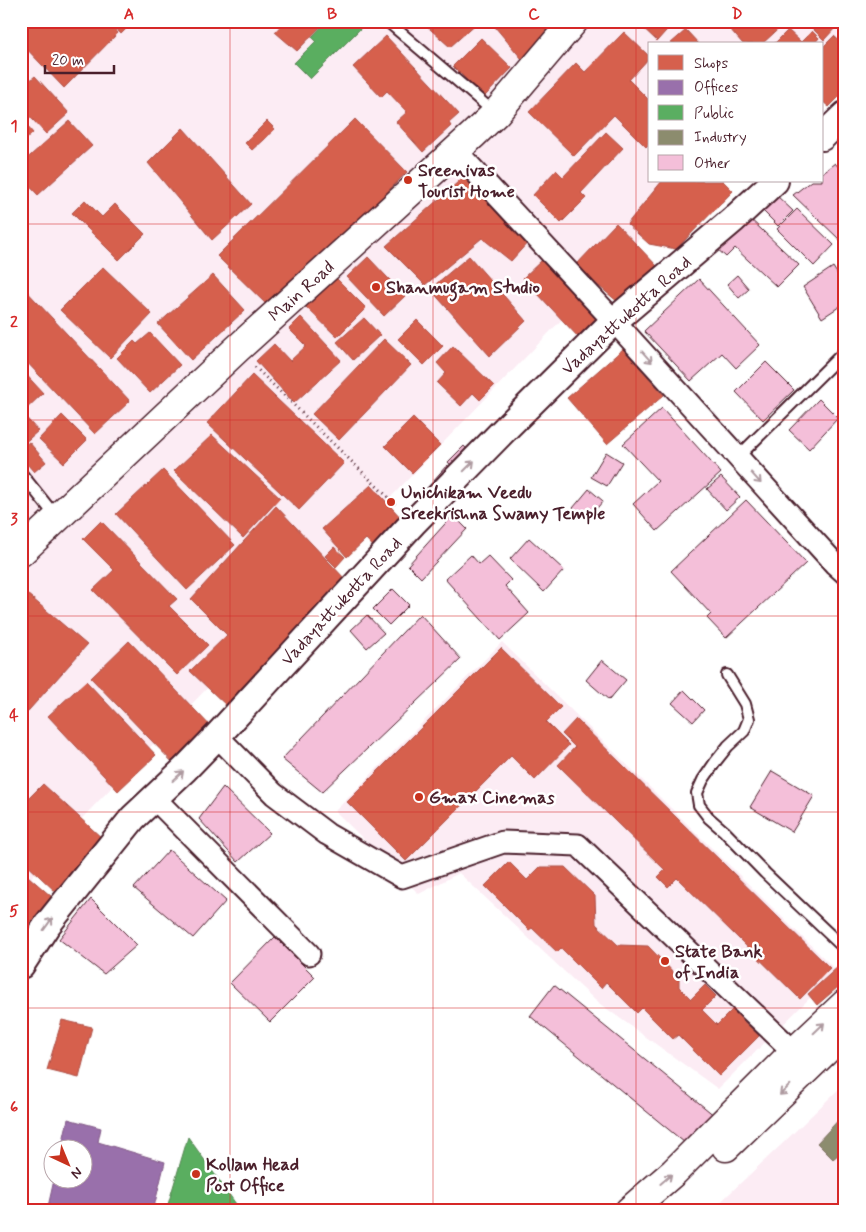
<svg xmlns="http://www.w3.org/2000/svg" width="866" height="1232" font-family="Mynerve,sans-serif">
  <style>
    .built { fill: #fcecf4 }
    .shops { fill: #d6604d; stroke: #ac4c43 }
    .offices { fill: #9970ab; stroke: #815885 }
    .public { fill: #5aae61; stroke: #558351 }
    .industry { fill: #8c8c6e; stroke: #786b5a }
    .building { fill: #f4bfd9; stroke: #4a1f2b }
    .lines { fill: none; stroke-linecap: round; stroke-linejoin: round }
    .service-casing { stroke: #4a1f2b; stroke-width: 14 }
    .minor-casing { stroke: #4a1f2b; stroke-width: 25 }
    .tertiary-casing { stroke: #4a1f2b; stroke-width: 30 }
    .secondary-casing { stroke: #4a1f2b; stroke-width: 31 }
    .primary-casing { stroke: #4a1f2b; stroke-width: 31 }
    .path { stroke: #4a1f2b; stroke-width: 3; stroke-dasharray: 1 4; stroke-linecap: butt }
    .service { stroke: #fff; stroke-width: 10 }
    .minor { stroke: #fff; stroke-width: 21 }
    .tertiary { stroke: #fff; stroke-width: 26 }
    .secondary { stroke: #fff; stroke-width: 28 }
    .primary { stroke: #fff; stroke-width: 28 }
    .oneway { stroke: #ae9aa0 }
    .grid { fill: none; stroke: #d62828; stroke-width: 1; stroke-opacity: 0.55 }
    .poi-dot { fill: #c8321e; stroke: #fff; stroke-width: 2 }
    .labels { text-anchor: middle; stroke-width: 5; stroke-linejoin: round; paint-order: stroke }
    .poi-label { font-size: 18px; font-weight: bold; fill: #4a1f2b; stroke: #fff; text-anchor: start }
    .street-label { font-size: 18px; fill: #4a1f2b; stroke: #fff }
    .neatline { fill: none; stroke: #d62828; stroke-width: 2 }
    .grid-label { font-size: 16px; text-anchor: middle; font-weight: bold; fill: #d62828 }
  </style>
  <rect width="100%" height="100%" fill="#fff"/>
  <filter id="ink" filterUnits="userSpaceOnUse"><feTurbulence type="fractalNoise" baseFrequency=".02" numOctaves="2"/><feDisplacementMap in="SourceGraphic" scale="10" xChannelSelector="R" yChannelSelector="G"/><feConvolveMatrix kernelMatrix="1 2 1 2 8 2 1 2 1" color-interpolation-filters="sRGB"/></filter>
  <g filter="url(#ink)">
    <path class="built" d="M21,21H845V52L822,69V44H650V181H695L37,865L21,904Z
      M502,642L837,971L718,1089L596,1001L459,873L419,894L335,811Z
      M845,1083V1211H711L781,1145Z"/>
    <path class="shops" d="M21,21H108L118,33L64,88L21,43Z
      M109,21H134L121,34Z
      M285,21H324L325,22L297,51L275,32Z
      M421,21H479L450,47Z
      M490,21H559L527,65Z
      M638,21H674V22L657,41L637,22Z
      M723,21H787L762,44H743Z
      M805,21H845V35L836,27L824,40Z
      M686,30L699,44H670Z
      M788,30L801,42L812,31L819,38L814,44H774Z
      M624,32L650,57L629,80L650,101V143L646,147L614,115L574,156L529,112L576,63L585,72Z
      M386,36L459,114L449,123L451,126L423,152L396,122L407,112L387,91L381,97L353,67Z
      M834,36L845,46V91L829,107L822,101V48Z
      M481,38L512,68L484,97L453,66Z
      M35,76L69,113L46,134L21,107V88Z
      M21,119L33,133L21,144Z
      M355,119L407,172L270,308L217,256Z
      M69,121L92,146L38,195L21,177V164Z
      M267,121L275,129L252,150L245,143Z
      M183,128L251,204L212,240L148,163Z
      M606,132L623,148L581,193L586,198L561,223L533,195L556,170L563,177Z
      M467,174L530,240L511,261L482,238L425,285L386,246Z
      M662,181H723L733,191L676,249L649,244L627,224Z
      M85,200L102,217L115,204L145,234L119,260L72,213Z
      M616,223L658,267L618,302L575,266Z
      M469,256L526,321L490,356L430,289Z
      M368,257L405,296L384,316L347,277Z
      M542,260L598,320L579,338L523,278Z
      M103,267L152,314L110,358L60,310Z
      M213,275L245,310L191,360L158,324Z
      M333,275L366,308L337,337L304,305Z
      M21,285L130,401L95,434L21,356Z
      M301,317L341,360L294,403L256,361L274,344L290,361L306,346L289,329Z
      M364,318L380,335L353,360L337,342Z
      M417,320L443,346L424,365L398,339Z
      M150,333L180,365L150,393L117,358L134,341L137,344Z
      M384,339L411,365L339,440L312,414Z
      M453,346L494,386L480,400L473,393L461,406L437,383L446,373L437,363Z
      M623,349L664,395L607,444L567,398Z
      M21,369L43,393L22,413L38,431L22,445Z
      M252,375L344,463L299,510L207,423Z
      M62,415L87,440L64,463L39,439Z
      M413,418L440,445L412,473L385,446Z
      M212,435L280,498L243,538L174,471Z
      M29,442L46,462L34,472L21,457V448Z
      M163,470L235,545L187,590L116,514Z
      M371,485L414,532L384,558L366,539L347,557L322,529Z
      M276,506L346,580L229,708L190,671L227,635L191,599Z
      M101,521L177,599L169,606L208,645L177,675L93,590L114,570L83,539Z
      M334,547L345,557L336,567L325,556Z
      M26,593L87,645L21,719V599Z
      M129,641L216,732L178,768L91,678Z
      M501,648L561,707L546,722L569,745L535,780L511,756L406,861L347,802Z
      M86,681L156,755L118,791L48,716Z
      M576,719L830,968L800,999L677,878L668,887L658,877L665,870L558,765L575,747L562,734Z
      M43,784L103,839L57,893L21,859V806Z
      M509,862L527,880L540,867H565L595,896L596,924L618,945L648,946L679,978V987L691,999L705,985L716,996L702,1010L717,1025L732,1010L759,1036L719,1076L678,1035L673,1039L642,1008L637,1013L606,982L601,988L561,948L557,952L532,928L529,930L485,886Z
      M21,870L52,897L21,934Z
      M840,965L845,970V981L817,1005L808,994Z
      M62,1020L92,1027L79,1078L47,1070Z"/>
    <path class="offices" d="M68,1119L101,1128L98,1142L165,1162L153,1211H47L54,1180H82V1150H61Z"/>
    <path class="public" d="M327,21H362L365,24L310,79L294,63L316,41L312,37Z
      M188,1137L241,1211H166Z"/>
    <path class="industry" d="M845,1113V1149L833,1159L817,1143Z"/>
    <path class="building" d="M835,163L845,175V236L840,240L793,195L811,181H822V173Z
      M775,194L793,211L778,226L761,209Z
      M797,209L834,245L814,266L777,229Z
      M745,214L799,265L777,287L735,248L726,257L714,246Z
      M833,267L845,286V303L822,318L803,287Z
      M737,275L749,289L739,298L727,284Z
      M699,279L760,345L736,368L722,353L691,381L644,331Z
      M766,362L794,390L763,420L736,392Z
      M819,399L838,418L809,449L789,430Z
      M662,408L721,473L657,531L633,504L658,481L623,444Z
      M464,446L476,459L459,474L448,462Z
      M606,452L622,462L607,486L591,477Z
      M447,465L458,475L444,490L433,481Z
      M721,477L740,497L726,510L707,489Z
      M589,489L603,501L587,520L573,508Z
      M746,500L806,563L726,638L707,618L711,614L671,571Z
      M453,515L467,529L421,578L408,565Z
      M529,538L564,570L544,592L510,559Z
      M471,555L479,564L488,556L511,580L505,586L529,613L500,640L445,579Z
      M393,589L409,605L389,625L373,609Z
      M420,614L461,659L322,792L282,759Z
      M367,615L384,633L367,648L351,630Z
      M845,636V649L838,643Z
      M602,660L626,680L609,700L586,680Z
      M684,690L704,710L693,722L672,703Z
      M772,771L814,796L792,832L750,807Z
      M223,787L270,833L238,862L199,819Z
      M169,850L226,901L193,938L134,888Z
      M91,899L137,945L104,974L59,939Z
      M275,937L315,977L270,1022L230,983Z
      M554,985L715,1116L690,1147L530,1016Z"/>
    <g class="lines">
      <defs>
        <path id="service" d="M387,21L495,113
          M738,457L845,351
          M21,473L57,518
          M727,675L745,704L749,719L744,731L728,746L716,761L703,780L697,793L699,805L709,818L724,831L765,873L845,949"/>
        <path id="minor" d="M456,151L614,321L835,564L845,573
          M217,736L274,794L327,834L402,877L503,842L578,845L794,1052
          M154,798L309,954"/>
        <path id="tertiary" d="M822,137L845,115
          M21,965L47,925L133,818L185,769L217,736L413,523L509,425L614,321L734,219L775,181"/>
        <path id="secondary" d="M21,552L237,349L473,135L496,113L574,21"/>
        <path id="primary" d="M726,1147L845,1032
          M629,1211L674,1172L794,1052L845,1004"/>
      </defs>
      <use href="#service" class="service-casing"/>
      <use href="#minor" class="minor-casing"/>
      <use href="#tertiary" class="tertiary-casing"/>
      <use href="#secondary" class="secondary-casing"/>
      <use href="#primary" class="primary-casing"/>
      <path class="path" d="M255,367L397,506"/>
      <use href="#service" class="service"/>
      <use href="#minor" class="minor"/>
      <use href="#tertiary" class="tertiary"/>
      <use href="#secondary" class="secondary"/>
      <use href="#primary" class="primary"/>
    </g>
    <defs><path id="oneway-shaft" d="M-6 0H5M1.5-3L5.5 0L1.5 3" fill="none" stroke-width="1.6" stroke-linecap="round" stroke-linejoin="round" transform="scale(1.25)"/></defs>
    <g class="oneway">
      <use href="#oneway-shaft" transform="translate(647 357) rotate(48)"/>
      <use href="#oneway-shaft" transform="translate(469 466) rotate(-45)"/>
      <use href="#oneway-shaft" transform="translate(756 478) rotate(48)"/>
      <use href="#oneway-shaft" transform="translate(178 776) rotate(-43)"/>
      <use href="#oneway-shaft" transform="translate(48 924) rotate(-54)"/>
      <use href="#oneway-shaft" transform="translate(819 1028) rotate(-44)"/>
      <use href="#oneway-shaft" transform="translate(785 1090) rotate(136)"/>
      <use href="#oneway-shaft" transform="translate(666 1179) rotate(-41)"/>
    </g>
  </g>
  <path class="grid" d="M230,21V1211M433,21V1211M636,21V1211M21,224H845M21,420H845M21,616H845M21,812H845M21,1008H845"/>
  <g class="poi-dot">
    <circle cx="408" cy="180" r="5"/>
    <circle cx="376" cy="287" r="5"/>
    <circle cx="391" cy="502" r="5"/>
    <circle cx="419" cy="797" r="5"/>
    <circle cx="665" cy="961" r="5"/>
    <circle cx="196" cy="1174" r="5"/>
  </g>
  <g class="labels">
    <g class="poi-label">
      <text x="418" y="176">Sreenivas<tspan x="418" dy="21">Tourist Home</tspan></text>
      <text x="386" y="293">Shanmugam Studio</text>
      <text x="401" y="498">Unichikam Veedu<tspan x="401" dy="21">Sreekrishna Swamy Temple</tspan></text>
      <text x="429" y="803">Gmax Cinemas</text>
      <text x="675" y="957">State Bank<tspan x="675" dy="21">of India</tspan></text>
      <text x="206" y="1170">Kollam Head<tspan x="206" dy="21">Post Office</tspan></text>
    </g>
    <g class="street-label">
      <text transform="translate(301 291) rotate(-42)" y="6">Main Road</text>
      <text transform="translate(626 315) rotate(-42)" y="6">Vadayattukotta Road</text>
      <text transform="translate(341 601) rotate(-47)" y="6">Vadayattukotta Road</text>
    </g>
  </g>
  <rect width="866" height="1232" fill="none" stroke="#fff" stroke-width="55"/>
  <rect x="648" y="42" width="175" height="140" fill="#ffffff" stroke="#b7a5aa"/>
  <rect x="658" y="55" width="25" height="15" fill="#d6604d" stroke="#b7a5aa"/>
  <text x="694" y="68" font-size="15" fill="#4a1f2b">Shops</text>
  <rect x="658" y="80" width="25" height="15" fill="#9970ab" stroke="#b7a5aa"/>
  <text x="694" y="92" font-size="15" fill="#4a1f2b">Offices</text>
  <rect x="658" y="105" width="25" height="15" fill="#5aae61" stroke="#b7a5aa"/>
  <text x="694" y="118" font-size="15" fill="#4a1f2b">Public</text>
  <rect x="658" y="130" width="25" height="15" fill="#8c8c6e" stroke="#b7a5aa"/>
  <text x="694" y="142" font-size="15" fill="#4a1f2b">Industry</text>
  <rect x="658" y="155" width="25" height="15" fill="#f4bfd9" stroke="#b7a5aa"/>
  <text x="694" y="168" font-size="15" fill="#4a1f2b">Other</text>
  <g transform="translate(68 1164) rotate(136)"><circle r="24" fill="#ffffff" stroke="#b7a5aa"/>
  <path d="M0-4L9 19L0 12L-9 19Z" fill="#c8321e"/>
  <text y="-8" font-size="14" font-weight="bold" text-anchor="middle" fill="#4a1f2b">N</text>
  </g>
  <path d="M45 65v8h69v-8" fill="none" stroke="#4a1f2b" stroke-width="2.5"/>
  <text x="52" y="65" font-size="15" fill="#4a1f2b" stroke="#ffffff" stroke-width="4" paint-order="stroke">20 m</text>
  <rect x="28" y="28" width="810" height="1176" class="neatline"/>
  <g class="grid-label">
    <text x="129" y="19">A</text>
    <text x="332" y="19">B</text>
    <text x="534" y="19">C</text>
    <text x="737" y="19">D</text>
    <text x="14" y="131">1</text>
    <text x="14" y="327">2</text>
    <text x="14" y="524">3</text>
    <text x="14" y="720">4</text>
    <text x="14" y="916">5</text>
    <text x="14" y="1112">6</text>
  </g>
</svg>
